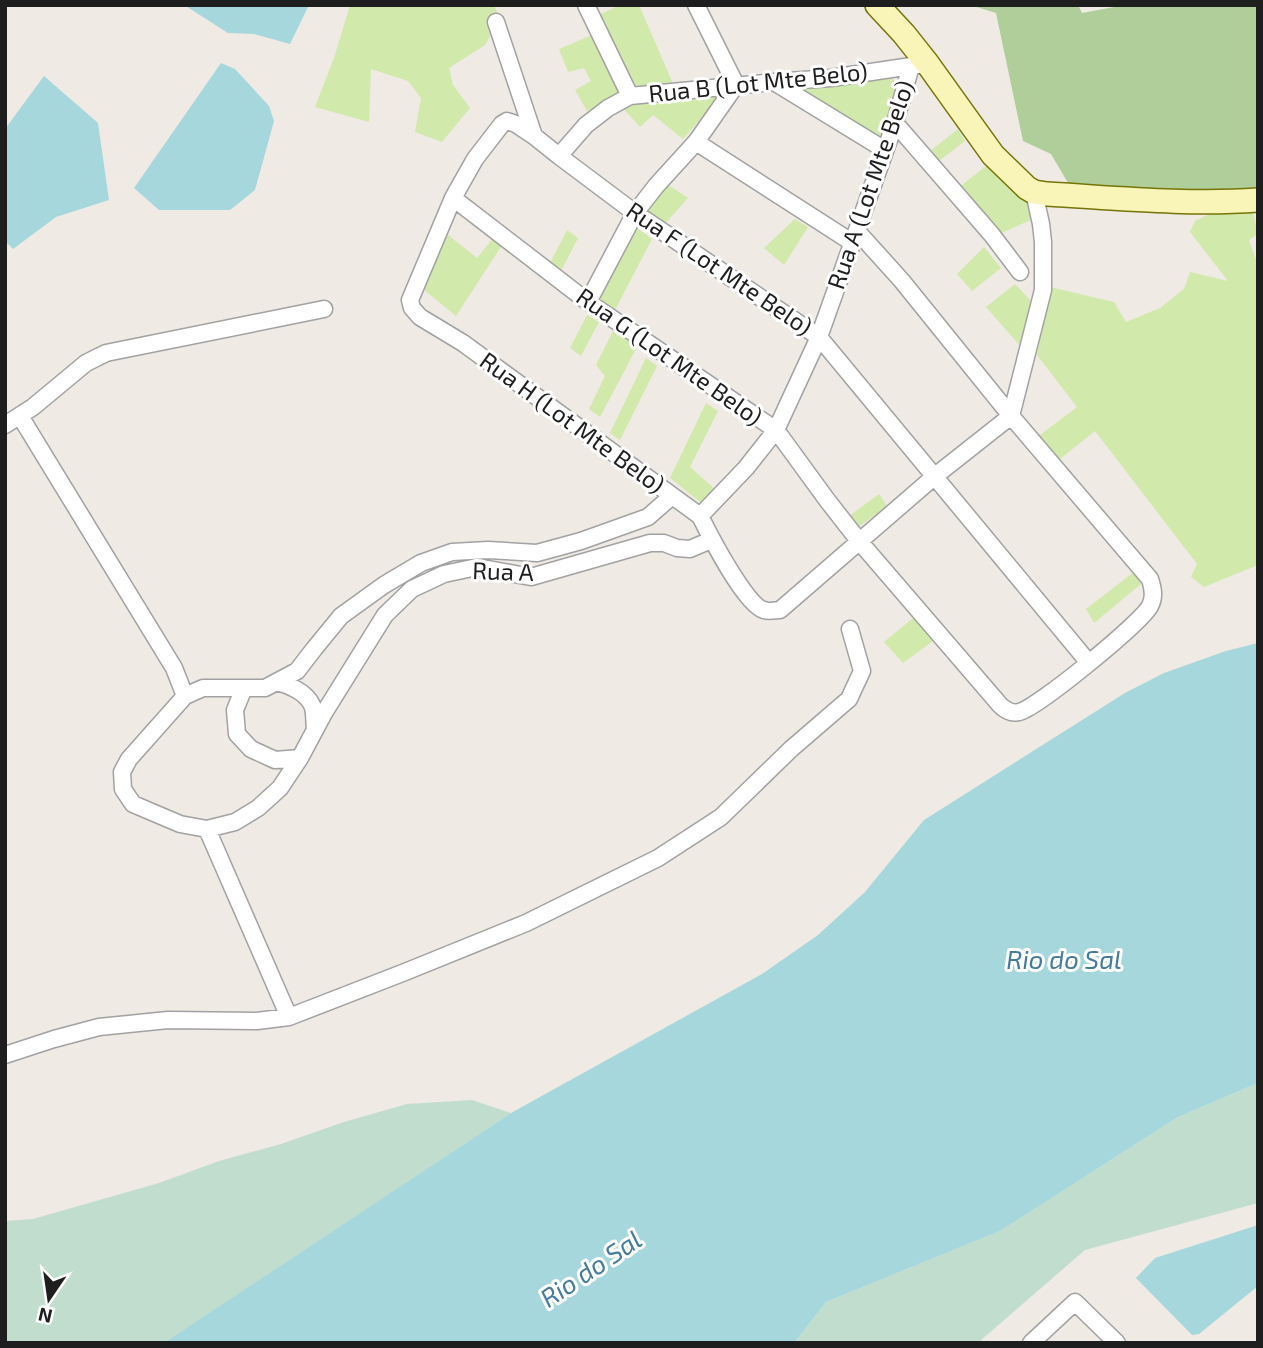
<svg xmlns="http://www.w3.org/2000/svg" width="1263" height="1348" font-family="'Exo 2',sans-serif">
  <style>
    .grass { fill: #d1e9ab }
    .forest { fill: #afce99 }
    .wetland { fill: #c1ddcd }
    .water { fill: #a5d7dd }
    .lines { fill: none; stroke-linecap: round; stroke-linejoin: round }
    .street-casing { stroke: #a2a2a2; stroke-width: 19 }
    .secondary-casing { stroke: #757406; stroke-width: 26 }
    .street { stroke: #fff; stroke-width: 16 }
    .secondary { stroke: #f9f5b9; stroke-width: 23 }
    .labels { text-anchor: middle; stroke-width: 6; stroke-linejoin: round; paint-order: stroke }
    .street-label { font-size: 24px; fill: #1e1e1e; stroke: #fff }
    .water-label { font-size: 26px; font-style: italic; fill: #457c9d; stroke: #fff }
  </style>
  <rect width="100%" height="100%" fill="#efeae4"/>
  <path class="grass" d="M350,5H494L500,19L485,45L449,68L453,85L470,108L442,142L415,132L421,98L408,81L371,69L369,122L315,107L334,58Z
    M620,5H639L674,86L635,92L597,16Z
    M592,35L624,94L587,111L575,90L591,81L584,68L568,72L559,49Z
    M888,76L900,84L879,141L795,87Z
    M724,92L683,139L653,115L640,127L621,106Z
    M958,129L965,141L935,164L929,152Z
    M986,166L1026,199L1031,220L999,234L958,188Z
    M668,185L688,198L662,227L642,213Z
    M1216,211L1253,213L1258,234L1249,240L1258,266V565L1204,587L1191,577L1197,564L1095,431L1060,459L1040,435L1077,407L1037,355L1050,287L1114,302L1126,322L1160,308L1184,289L1190,272L1228,281L1190,232L1195,221Z
    M795,219L808,227L784,265L764,248Z
    M636,227L652,239L614,312L599,299Z
    M567,230L578,238L561,271L550,263Z
    M443,231L477,258L494,237L504,242L456,316L423,289Z
    M984,247L1001,268L972,291L957,274Z
    M1015,284L1032,302L1021,347L986,307Z
    M587,315L599,322L581,356L570,348Z
    M614,329L637,347L600,417L589,409L605,376L596,365Z
    M646,358L657,366L620,440L610,433Z
    M706,403L718,411L690,467L718,492L704,505L670,478Z
    M879,494L887,506L857,528L848,517Z
    M1134,572L1141,584L1094,623L1086,609Z
    M913,618L933,641L903,663L884,642Z"/>
  <path class="forest" d="M970,5H1078L1082,13L1125,5H1258V190L1201,193L1071,188L1051,154L1023,141L996,13Z"/>
  <path class="wetland" d="M1258,1083V1203L1085,1250L981,1340L983,1343H794L826,1302L1000,1231L1178,1117Z
    M472,1100L511,1113L166,1342L5,1343V1221L33,1219L159,1183L219,1161L281,1144L344,1122L407,1104Z"/>
  <path class="water" d="M184,5H309L290,44L254,34L228,33Z
    M221,63L235,69L269,106L274,121L255,190L230,210H159L134,188Z
    M44,76L98,123L109,200L56,217L13,249L5,241V129Z
    M1258,643V1083L1178,1117L1000,1231L826,1302L794,1343H164L511,1113L762,974L818,935L865,892L924,820L1125,693L1164,673L1226,651Z
    M1258,1225V1286L1199,1334L1192,1335L1136,1278L1155,1258Z"/>
  <g class="lines">
    <defs>
      <path id="street" d="M586,5L630,96
        M496,22L534,136
        M774,82L885,150
        M895,123L992,235L1020,272
        M696,142L853,243
        M559,156L586,125L608,108L630,96L774,82L831,78L918,65
        M453,198L588,302L776,430L827,500L859,541L1000,705C1005,710 1011,714 1019,712C1036,709 1141,623 1150,606C1155,597 1153,588 1150,579L1011,416L902,281L857,231
        M588,302L635,213L656,186L696,142L736,85L696,5
        M20,416L174,668L185,696
        M1011,416L935,476L780,610C776,610 768,612 764,610C746,606 709,534 700,516L463,343L420,317L412,308L410,300L453,198L475,159L502,124L507,121L516,124L534,136L559,156L635,213L819,337L1089,663
        M1011,416L1043,290V242L1041,224L1034,192
        M5,425L33,407L86,363L106,353L324,309
        M672,496L648,517L581,541L537,553L488,550L452,552L421,563L384,585L341,616L314,649L297,671L265,688H203L185,696L129,759L122,772L123,789L133,804L180,824L207,829L235,822L258,808L280,788L300,758L324,713L385,615L412,589L444,574L477,567L531,577L650,543H664L677,548L690,549L711,540
        M700,516L746,468L776,430L819,337L895,123L911,66
        M277,682C289,685 306,692 312,705C315,711 314,722 315,729
        M244,688L235,710L237,734L251,749L275,760L300,758
        M207,829L289,1017
        M5,1055L54,1039L99,1027L168,1020L257,1021L289,1017L405,972L526,923L658,858L721,817L791,749L849,699L862,671L850,629
        M1031,1343L1075,1302L1117,1343"/>
      <path id="secondary" d="M877,5L904,34L927,63L993,155L1027,188L1034,192L1047,194C1117,198 1188,205 1258,200"/>
    </defs>
    <use href="#street" class="street-casing"/>
    <use href="#secondary" class="secondary-casing"/>
    <use href="#street" class="street"/>
    <use href="#secondary" class="secondary"/>
  </g>
  <g class="labels">
    <g class="street-label">
      <text transform="translate(758 83) rotate(-6)" y="8">Rua B (Lot Mte Belo)</text>
      <text transform="translate(871 185) rotate(-71)" y="8">Rua A (Lot Mte Belo)</text>
      <text transform="translate(719 269) rotate(34)" y="8">Rua F (Lot Mte Belo)</text>
      <text transform="translate(669 357) rotate(35)" y="8">Rua G (Lot Mte Belo)</text>
      <text transform="translate(572 423) rotate(36)" y="8">Rua H (Lot Mte Belo)</text>
      <text transform="translate(503 572) rotate(2)" y="8">Rua A</text>
    </g>
    <g class="water-label">
      <text x="1064" y="969">Rio do Sal</text>
      <text transform="translate(591 1269) rotate(-34)" y="9">Rio do Sal</text>
    </g>
  </g>
  <rect width="1263" height="1348" fill="none" stroke="#1e1e1e" stroke-width="14"/>
  <g transform="translate(49 1299) rotate(193)" stroke="#ffffff" stroke-width="5" paint-order="stroke">
  <path d="M0-5L12 26L0 18L-12 26Z" fill="#1e1e1e"/>
  <text y="-10" font-size="19" font-weight="bold" text-anchor="middle" fill="#1e1e1e">N</text>
  </g>
</svg>
